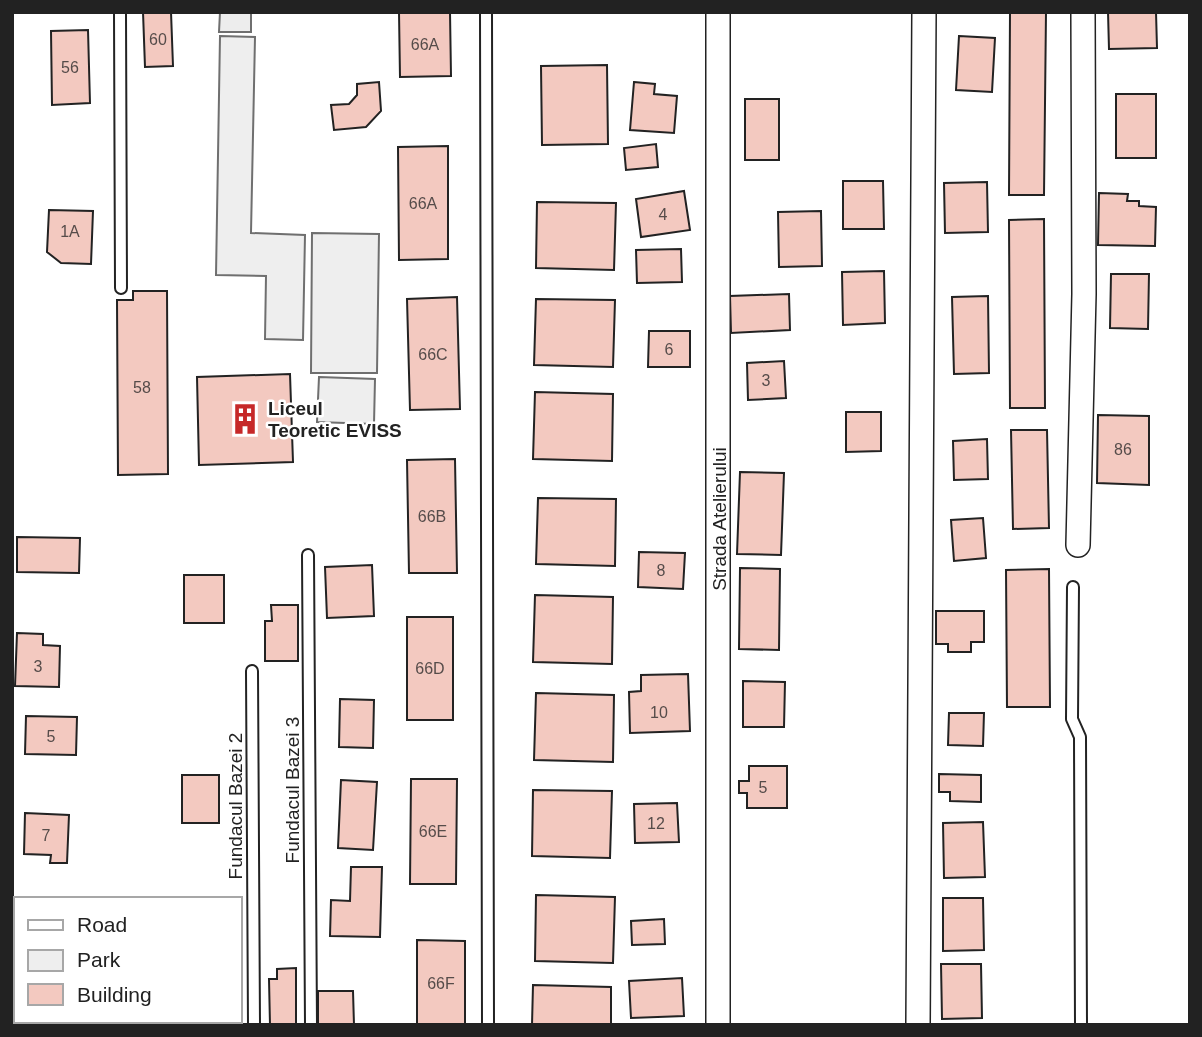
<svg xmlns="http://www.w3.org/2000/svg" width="1202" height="1037" font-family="Helvetica,sans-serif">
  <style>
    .green { fill: #eee; stroke: #6f6f6f; stroke-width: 2 }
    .parking { fill: #ededed; stroke: #6f6f6f; stroke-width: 2 }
    .building { fill: #f3c9c0; stroke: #222; stroke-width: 2 }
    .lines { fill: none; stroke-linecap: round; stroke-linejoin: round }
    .lane-casing { stroke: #222; stroke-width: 14 }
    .street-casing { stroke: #222; stroke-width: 26 }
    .lane { stroke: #fff; stroke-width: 10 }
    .street { stroke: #fff; stroke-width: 23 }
    .labels { text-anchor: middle; stroke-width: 5; stroke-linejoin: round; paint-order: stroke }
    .number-label { font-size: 16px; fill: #564c4a }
    .poi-label { font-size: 19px; font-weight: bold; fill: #222; stroke: #fff; text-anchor: start }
    .street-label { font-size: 19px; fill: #222; stroke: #fff }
  </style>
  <rect width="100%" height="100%" fill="#fff"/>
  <path class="green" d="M220,36L255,37L251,233L305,235L303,340L265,339L266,276L216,275Z
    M312,233L379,234L377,373H311Z
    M319,377L375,379L374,424L317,422Z"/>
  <path class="parking" d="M220,12H251V32H219Z"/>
  <path class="building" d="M143,12H171L173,66L145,67Z
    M399,12H450L451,76L400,77Z
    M1010,12H1046L1044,195H1009Z
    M1108,12H1156L1157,48L1109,49Z
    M88,30L90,103L52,105L51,31Z
    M959,36L995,38L992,92L956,90Z
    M607,65L608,144L542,145L541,66Z
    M379,82L381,111L366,127L334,130L331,105L349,104L357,95V84Z
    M634,82L655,84L654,94L677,96L674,133L630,130Z
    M1116,94H1156V158H1116Z
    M745,99H779V160H745Z
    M656,144L658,167L626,170L624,148Z
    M448,146V259L399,260L398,147Z
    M843,181H883L884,229H843Z
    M987,182L988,232L945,233L944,183Z
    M684,191L690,230L641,237L636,199Z
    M1099,193L1128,194L1127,201H1139V206L1156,207L1155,246L1098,245Z
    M537,202L616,203L614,270L536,268Z
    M49,210L93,211L91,264L61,263L47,252Z
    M821,211L822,266L779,267L778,212Z
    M1044,219L1045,408H1010L1009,220Z
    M681,249L682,282L637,283L636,250Z
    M884,271L885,323L843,325L842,272Z
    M1111,274H1149L1148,329L1110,328Z
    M133,291H167L168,474L118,475L117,300H133Z
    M789,294L790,330L731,333L730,296Z
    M988,296L989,373L954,374L952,297Z
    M457,297L460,409L410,410L407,299Z
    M536,299L615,300L613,367L534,365Z
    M649,331H690V367H648Z
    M784,361L786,398L748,400L747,363Z
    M290,374L293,462L199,465L197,377Z
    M535,392L613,394L612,461L533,459Z
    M846,412H881V451L846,452Z
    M1098,415L1149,416V485L1097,483Z
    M1011,430H1047L1049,528L1013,529Z
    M987,439L988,479L954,480L953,441Z
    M455,459L457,573H409L407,460Z
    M740,472L784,473L781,555L737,554Z
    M538,498L616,499L615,566L536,564Z
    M983,518L986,558L954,561L951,520Z
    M17,537L80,538L79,573L17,572Z
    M639,552L685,553L683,589L638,587Z
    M372,565L374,616L327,618L325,567Z
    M740,568L780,569L779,650L739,649Z
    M1049,569L1050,707H1007L1006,570Z
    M184,575H224V623H184Z
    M535,595L613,597L612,664L533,662Z
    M271,605H298V661H265V621H272Z
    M936,611H984V642H971V652H948V644H936Z
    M407,617H453V720H407Z
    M17,633L43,634V645L60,646L59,687L15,686Z
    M688,674L690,731L630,733L629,692L641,691V675Z
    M743,681L785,682L784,727H743Z
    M536,693L614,695L613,762L534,760Z
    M340,699L374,700L373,748L339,747Z
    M949,713H984L983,746L948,745Z
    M26,716L77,717L76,755L25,754Z
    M749,766H787V808H747V793H739V781H749Z
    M939,774L981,775V802L950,801V792H939Z
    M182,775H219V823H182Z
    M411,779H457L456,884H410Z
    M341,780L377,782L373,850L338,848Z
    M533,790L612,791L610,858L532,856Z
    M677,803L679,842L635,843L634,804Z
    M25,813L69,815L67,863H50L51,855L24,854Z
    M983,822L985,877L944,878L943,823Z
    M351,867H382L380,937L330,936L331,900L350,901Z
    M536,895L615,897L613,963L535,961Z
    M943,898H983L984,950L943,951Z
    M664,919L665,944L632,945L631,921Z
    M417,940L465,941V1025H417Z
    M941,964H981L982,1018L942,1019Z
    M296,968V1025H270L269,979H277V969Z
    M682,978L684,1016L631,1018L629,981Z
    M533,985L611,987V1025H532Z
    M318,991H353L354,1025H318Z
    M132,1021H173V1025H132Z
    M189,1021H226V1025H189Z"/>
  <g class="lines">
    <defs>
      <path id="lane" d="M120,12L121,288
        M486,12L488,1025
        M308,555L311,1025
        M1073,587L1072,719L1080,737L1081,1025
        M252,671L254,1025
        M99,1021V1025"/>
      <path id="street" d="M1078,545L1084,294L1083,12
        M718,1025V12
        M918,1025L924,12"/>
    </defs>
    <use href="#lane" class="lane-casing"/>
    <use href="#street" class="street-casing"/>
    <use href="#lane" class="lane"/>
    <use href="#street" class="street"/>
  </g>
  <defs>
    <symbol id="building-bare" viewBox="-9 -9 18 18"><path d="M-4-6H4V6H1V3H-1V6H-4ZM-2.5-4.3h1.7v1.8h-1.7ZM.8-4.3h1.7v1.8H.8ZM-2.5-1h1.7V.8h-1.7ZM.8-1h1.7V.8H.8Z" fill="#c62828" stroke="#fff" stroke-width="2.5" paint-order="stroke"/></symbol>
  </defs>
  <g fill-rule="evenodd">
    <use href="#building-bare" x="223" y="397" width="44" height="44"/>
  </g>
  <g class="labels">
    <g class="number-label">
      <text x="158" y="45">60</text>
      <text x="425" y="50">66A</text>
      <text x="70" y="73">56</text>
      <text x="423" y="209">66A</text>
      <text x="663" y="220">4</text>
      <text x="70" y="237">1A</text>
      <text x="669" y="355">6</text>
      <text x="433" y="360">66C</text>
      <text x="766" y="386">3</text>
      <text x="142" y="393">58</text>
      <text x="1123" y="455">86</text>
      <text x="432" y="522">66B</text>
      <text x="661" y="576">8</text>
      <text x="38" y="672">3</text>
      <text x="430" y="674">66D</text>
      <text x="659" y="718">10</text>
      <text x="51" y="742">5</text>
      <text x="763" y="793">5</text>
      <text x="656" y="829">12</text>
      <text x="433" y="837">66E</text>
      <text x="46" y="841">7</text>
      <text x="441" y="989">66F</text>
    </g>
    <g class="poi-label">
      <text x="268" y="415">Liceul<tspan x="268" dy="22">Teoretic EVISS</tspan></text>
    </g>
    <g class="street-label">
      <text transform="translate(719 519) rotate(-90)" y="7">Strada Atelierului</text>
      <text transform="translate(292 790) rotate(-90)" y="7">Fundacul Bazei 3</text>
      <text transform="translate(235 806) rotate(-90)" y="7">Fundacul Bazei 2</text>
    </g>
  </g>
  <rect width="1202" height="1037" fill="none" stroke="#222222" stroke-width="28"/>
  <rect x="14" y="897" width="228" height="126" fill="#ffffff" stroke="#a7a7a7" stroke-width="2"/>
  <rect x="28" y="920" width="35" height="10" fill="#ffffff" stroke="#a7a7a7" stroke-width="2"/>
  <text x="77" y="932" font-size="21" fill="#222222">Road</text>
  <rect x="28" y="950" width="35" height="21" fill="#eeeeee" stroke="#a7a7a7" stroke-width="2"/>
  <text x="77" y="967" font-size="21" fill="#222222">Park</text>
  <rect x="28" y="984" width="35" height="21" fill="#f3c9c0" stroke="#a7a7a7" stroke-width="2"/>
  <text x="77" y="1002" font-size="21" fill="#222222">Building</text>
</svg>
